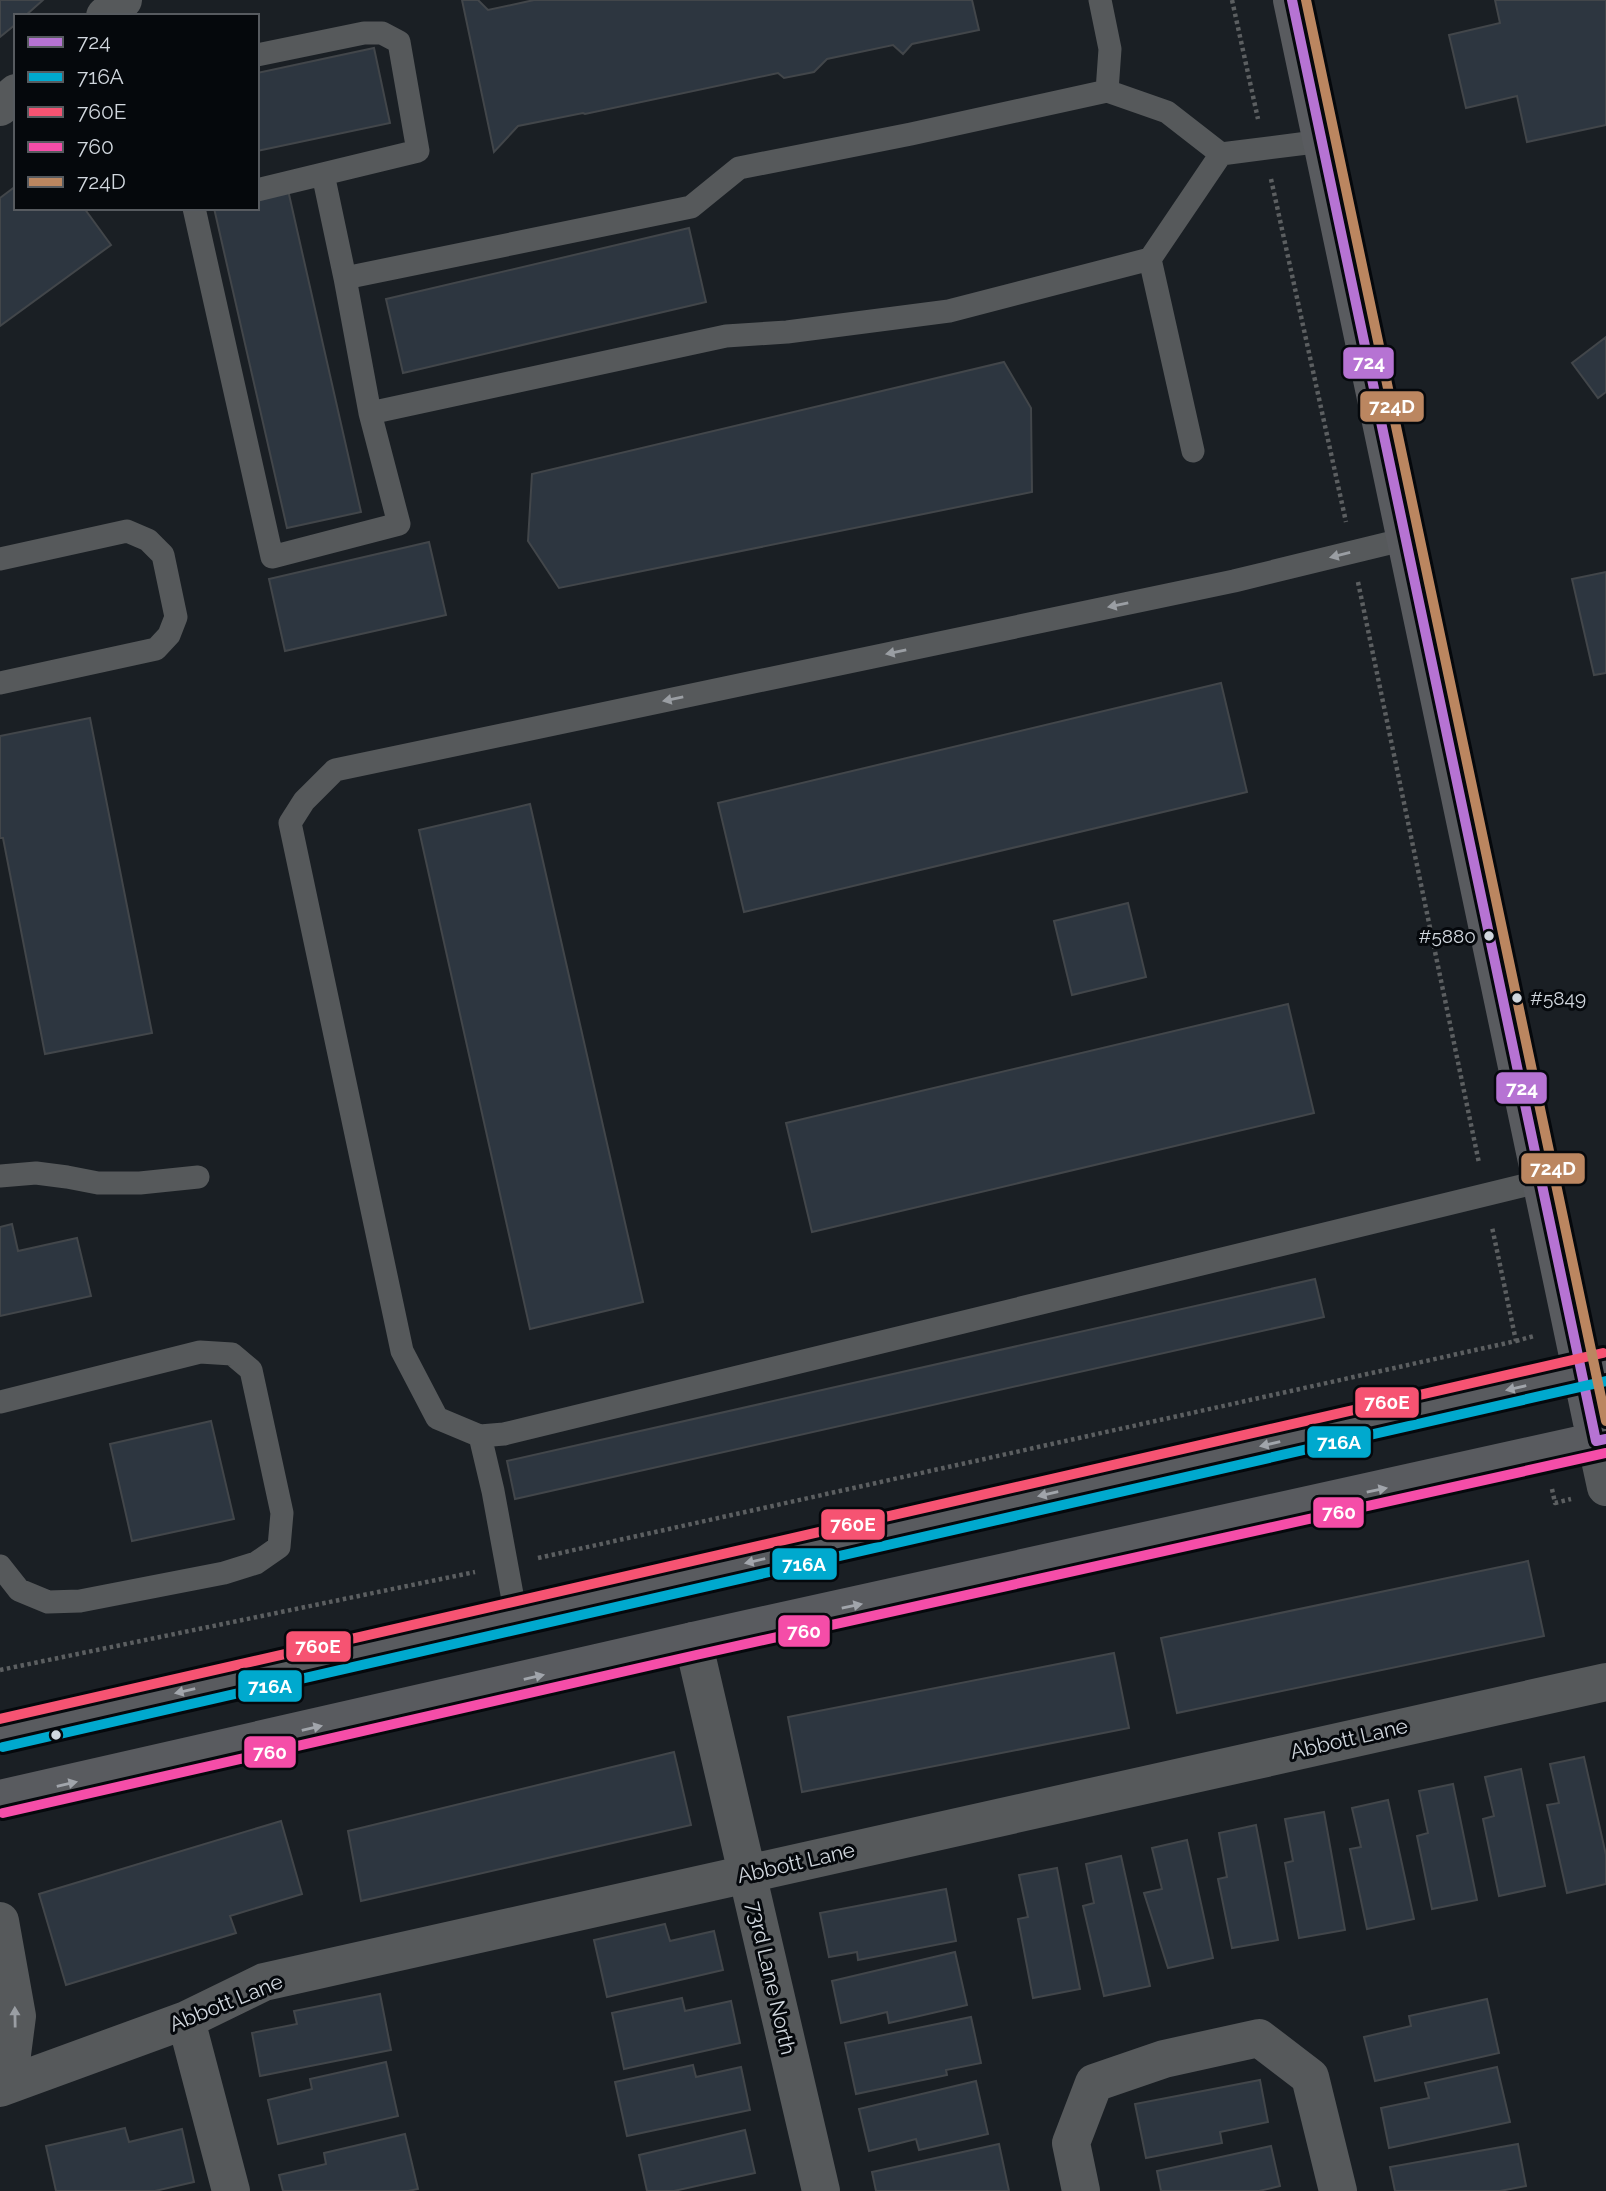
<svg xmlns="http://www.w3.org/2000/svg" width="1606" height="2191" font-family="Raleway,sans-serif">
  <style>
    .building { fill: #2d3640; stroke: #42464a; stroke-width: 2 }
    .lines { fill: none; stroke-linecap: round; stroke-linejoin: round }
    .path { stroke: #5c5f61; stroke-width: 4.5; stroke-dasharray: 3.5 3.5; stroke-linecap: butt }
    .lane { stroke: #56595b; stroke-width: 23 }
    .street { stroke: #56595b; stroke-width: 38 }
    .secondary { stroke: #595b5f; stroke-width: 38 }
    .bus-1-casing { stroke: #05080c; stroke-width: 16 }
    .bus-2-casing { stroke: #05080c; stroke-width: 16 }
    .bus-3-casing { stroke: #05080c; stroke-width: 16 }
    .bus-4-casing { stroke: #05080c; stroke-width: 16 }
    .bus-5-casing { stroke: #05080c; stroke-width: 16 }
    .bus-1 { stroke: #b673d3; stroke-width: 10 }
    .bus-2 { stroke: #00a9ce; stroke-width: 10 }
    .bus-3 { stroke: #f65372; stroke-width: 10 }
    .bus-4 { stroke: #f54da8; stroke-width: 10 }
    .bus-5 { stroke: #bb8660; stroke-width: 10 }
    .oneway { fill: #9a9ea3 }
    .oneway2 { fill: #a1a5ab }
    .bus-dot { fill: #d1d7de; stroke: #05080c; stroke-width: 2.5 }
    .labels { text-anchor: middle; stroke-width: 6; stroke-linejoin: round; paint-order: stroke }
    .bus-label { font-size: 19px; fill: #d1d7de; stroke: #05080c; text-anchor: end }
    .street-label { font-size: 21px; fill: #d1d7de; stroke: #05080c }
    .line-badge { stroke: #05080c; stroke-width: 2.5 }
    .badge-label { font-size: 19px; text-anchor: middle; font-weight: bold; fill: #fff }
  </style>
  <rect width="100%" height="100%" fill="#1a1f24"/>
  <path class="building" d="M0,0H43L25,16H16V24L0,37Z
    M462,0H478L488,10L534,0H972L979,30L912,44L903,54L893,45L827,59L814,72L784,78L778,73L585,114L583,113L518,126L494,152Z
    M1495,0H1606V125L1527,142L1517,96L1466,108L1449,35L1500,23Z
    M374,48L390,123L257,151V73Z
    M16,186V208H84L111,245L0,326V198Z
    M288,190L361,512L287,528L214,208H257V197Z
    M689,228L706,302L403,373L386,299Z
    M1606,337V392L1598,398L1572,363Z
    M1004,362L1031,408L1032,492L559,588L528,541L532,474Z
    M429,542L446,615L285,651L269,579Z
    M1606,572V673L1594,675L1572,579Z
    M1221,683L1247,792L744,912L718,803Z
    M90,718L152,1033L45,1054L3,838H0V736Z
    M530,804L643,1302L530,1329L419,830Z
    M1128,903L1146,977L1072,995L1054,921Z
    M1288,1004L1314,1113L812,1232L786,1123Z
    M12,1224L18,1251L77,1238L91,1296L0,1316V1227Z
    M1315,1279L1324,1317L515,1499L507,1461Z
    M211,1421L234,1519L132,1541L110,1444Z
    M1528,1561L1544,1636L1177,1713L1161,1638Z
    M1114,1653L1129,1728L802,1792L788,1717Z
    M674,1752L691,1825L361,1901L348,1831Z
    M1584,1757L1606,1855V1884L1567,1893L1547,1805L1559,1803L1550,1764Z
    M1521,1769L1545,1886L1499,1896L1483,1819L1494,1816L1485,1777Z
    M1453,1784L1477,1900L1432,1909L1417,1836L1428,1833L1419,1791Z
    M1388,1800L1414,1919L1367,1929L1350,1849L1361,1847L1352,1808Z
    M1324,1812L1345,1930L1299,1938L1285,1863L1293,1861L1285,1819Z
    M281,1821L302,1894L230,1916L236,1933L66,1985L39,1894Z
    M1256,1825L1278,1940L1232,1948L1218,1879L1227,1877L1219,1833Z
    M1187,1840L1213,1958L1168,1968L1144,1893L1162,1889L1152,1848Z
    M1121,1856L1150,1986L1104,1996L1083,1906L1094,1903L1086,1864Z
    M1057,1868L1080,1989L1033,1998L1018,1919L1028,1917L1019,1875Z
    M946,1889L956,1941L858,1960L857,1952L829,1957L820,1913Z
    M665,1924L670,1941L714,1931L723,1970L607,1997L594,1940Z
    M955,1952L967,2005L889,2023L887,2012L841,2023L832,1981Z
    M380,1994L391,2050L260,2076L252,2033L297,2024L294,2011Z
    M682,1998L685,2011L731,2001L740,2043L624,2069L612,2013Z
    M1487,1999L1499,2053L1375,2081L1364,2037L1411,2026L1409,2016Z
    M971,2017L981,2063L946,2070L947,2075L856,2094L845,2043Z
    M386,2062L398,2116L278,2144L268,2100L312,2089L310,2079Z
    M693,2065L696,2077L741,2067L750,2110L627,2136L615,2082Z
    M1497,2067L1510,2122L1389,2148L1381,2108L1429,2098L1425,2083Z
    M1260,2080L1268,2122L1220,2132L1222,2143L1146,2158L1135,2104Z
    M976,2081L988,2134L919,2150L916,2139L869,2151L859,2109Z
    M125,2128L129,2142L182,2129L194,2182L155,2191H56L46,2146Z
    M745,2130L755,2173L674,2191H647L639,2155Z
    M405,2134L418,2189L408,2191H283L279,2175L326,2164L324,2153Z
    M999,2144L1009,2191H876L872,2172Z
    M1518,2144L1526,2186L1500,2191H1395L1390,2167Z
    M1271,2146L1280,2186L1259,2191H1161L1157,2171Z"/>
  <g class="lines">
    <path class="path" d="M1232,0L1258,119
      M1271,179L1346,522
      M1358,582L1479,1163
      M1516,1341L1534,1336
      M1552,1489L1555,1503L1571,1499
      M538,1558L1516,1341L1492,1227
      M0,1670L475,1572"/>
    <path class="lane" d="M1100,0L1110,49L1107,91
      M257,55L364,33H382L399,42L418,151L323,174L345,278
      M1221,154L1150,259L949,311L787,332L726,336L370,413L345,278L691,207L739,168L911,134L1107,91L1167,112L1221,154L1323,141
      M257,190L323,174
      M194,208L272,557L399,524L370,413
      M1150,259L1193,451
      M1406,539L1234,581L335,770L304,801L290,823L402,1351L437,1418L480,1436L504,1434L1542,1181
      M0,559L127,531L148,540L163,555L176,617L169,635L156,649L0,683
      M0,1176L36,1173L67,1177L98,1183H140L198,1177
      M0,1402L200,1352L232,1354L251,1370L282,1513L279,1547L256,1563L224,1573L80,1601L48,1602L19,1590L0,1566
      M480,1436L493,1491L516,1616"/>
    <path class="street" d="M105,16L123,0
      M0,107L16,93
      M1596,1441L1606,1487
      M693,1641L821,2191
      M0,1921L17,2016L8,2085
      M186,2020L231,2191
      M0,2088L186,2020L264,1982L1606,1682
      M1081,2191L1071,2143L1094,2083L1164,2059L1259,2038L1310,2077L1338,2191"/>
    <path class="secondary" d="M1292,0L1596,1441
      M0,1733L1606,1367
      M0,1799L693,1641L1606,1439"/>
    <defs>
      <path id="bus-1" d="M1292,0L1596,1441L1606,1439"/>
      <path id="bus-2" d="M3,1747L1606,1381"/>
      <path id="bus-3" d="M0,1719L1603,1353"/>
      <path id="bus-4" d="M3,1813L696,1655L1606,1453"/>
      <path id="bus-5" d="M1306,0L1606,1421"/>
    </defs>
    <use href="#bus-1" class="bus-1-casing"/>
    <use href="#bus-2" class="bus-2-casing"/>
    <use href="#bus-3" class="bus-3-casing"/>
    <use href="#bus-4" class="bus-4-casing"/>
    <use href="#bus-5" class="bus-5-casing"/>
    <use href="#bus-1" class="bus-1"/>
    <use href="#bus-2" class="bus-2"/>
    <use href="#bus-3" class="bus-3"/>
    <use href="#bus-4" class="bus-4"/>
    <use href="#bus-5" class="bus-5"/>
  </g>
  <defs><path id="oneway-solid" d="M-6-.8H1V-3.2L6.5 0L1 3.2V.8H-6Z" transform="scale(1.75)"/></defs>
  <g class="oneway">
    <use href="#oneway-solid" transform="translate(1340 555) rotate(166)"/>
    <use href="#oneway-solid" transform="translate(1118 605) rotate(168)"/>
    <use href="#oneway-solid" transform="translate(896 652) rotate(168)"/>
    <use href="#oneway-solid" transform="translate(673 699) rotate(168)"/>
    <use href="#oneway-solid" transform="translate(15 2017) rotate(-91)"/>
  </g>
  <g class="oneway2">
    <use href="#oneway-solid" transform="translate(1516 1388) rotate(167)"/>
    <use href="#oneway-solid" transform="translate(1270 1444) rotate(167)"/>
    <use href="#oneway-solid" transform="translate(1377 1490) rotate(-12)"/>
    <use href="#oneway-solid" transform="translate(1048 1494) rotate(167)"/>
    <use href="#oneway-solid" transform="translate(755 1561) rotate(167)"/>
    <use href="#oneway-solid" transform="translate(852 1606) rotate(-12)"/>
    <use href="#oneway-solid" transform="translate(534 1677) rotate(-13)"/>
    <use href="#oneway-solid" transform="translate(185 1691) rotate(167)"/>
    <use href="#oneway-solid" transform="translate(312 1728) rotate(-13)"/>
    <use href="#oneway-solid" transform="translate(67 1784) rotate(-13)"/>
  </g>
  <g class="bus-dot">
    <circle cx="1489" cy="936" r="6"/>
    <circle cx="1517" cy="998" r="6"/>
    <circle cx="56" cy="1735" r="6"/>
  </g>
  <g class="labels">
    <g class="bus-label">
      <text x="1476" y="943">#5880</text>
      <text x="1530" y="1005" text-anchor="start">#5849</text>
    </g>
    <g class="street-label">
      <text transform="translate(1349 1739) rotate(-13)" y="7">Abbott Lane</text>
      <text transform="translate(796 1863) rotate(-13)" y="7">Abbott Lane</text>
      <text transform="translate(771 1978) rotate(77)" y="7">73rd Lane North</text>
      <text transform="translate(226 2003) rotate(-22)" y="7">Abbott Lane</text>
    </g>
  </g>
  <g class="line-badge">
    <rect x="1342" y="346" width="53" height="34" rx="7" fill="#b673d3"/>
    <rect x="1359" y="390" width="66" height="33" rx="7" fill="#bb8660"/>
    <rect x="1495" y="1071" width="53" height="34" rx="7" fill="#b673d3"/>
    <rect x="1520" y="1152" width="66" height="33" rx="7" fill="#bb8660"/>
    <rect x="1354" y="1386" width="66" height="33" rx="7" fill="#f65372"/>
    <rect x="1306" y="1425" width="66" height="34" rx="7" fill="#00a9ce"/>
    <rect x="1312" y="1496" width="53" height="33" rx="7" fill="#f54da8"/>
    <rect x="820" y="1508" width="66" height="33" rx="7" fill="#f65372"/>
    <rect x="771" y="1547" width="67" height="34" rx="7" fill="#00a9ce"/>
    <rect x="777" y="1614" width="54" height="34" rx="7" fill="#f54da8"/>
    <rect x="285" y="1630" width="67" height="33" rx="7" fill="#f65372"/>
    <rect x="237" y="1669" width="66" height="34" rx="7" fill="#00a9ce"/>
    <rect x="243" y="1735" width="54" height="34" rx="7" fill="#f54da8"/>
  </g>
  <g class="badge-label">
    <text x="1369" y="369">724</text>
    <text x="1392" y="413">724D</text>
    <text x="1522" y="1095">724</text>
    <text x="1553" y="1175">724D</text>
    <text x="1387" y="1409">760E</text>
    <text x="1339" y="1449">716A</text>
    <text x="1339" y="1519">760</text>
    <text x="853" y="1531">760E</text>
    <text x="804" y="1571">716A</text>
    <text x="804" y="1638">760</text>
    <text x="318" y="1653">760E</text>
    <text x="270" y="1693">716A</text>
    <text x="270" y="1759">760</text>
  </g>
  <rect x="14" y="14" width="245" height="196" fill="#05080c" stroke="#575b60" stroke-width="2"/>
  <rect x="28" y="37" width="35" height="10" fill="#b673d3" stroke="#575b60" stroke-width="2"/>
  <text x="77" y="49" font-size="21" fill="#d1d7de">724</text>
  <rect x="28" y="72" width="35" height="10" fill="#00a9ce" stroke="#575b60" stroke-width="2"/>
  <text x="77" y="84" font-size="21" fill="#d1d7de">716A</text>
  <rect x="28" y="107" width="35" height="10" fill="#f65372" stroke="#575b60" stroke-width="2"/>
  <text x="77" y="119" font-size="21" fill="#d1d7de">760E</text>
  <rect x="28" y="142" width="35" height="10" fill="#f54da8" stroke="#575b60" stroke-width="2"/>
  <text x="77" y="154" font-size="21" fill="#d1d7de">760</text>
  <rect x="28" y="177" width="35" height="10" fill="#bb8660" stroke="#575b60" stroke-width="2"/>
  <text x="77" y="189" font-size="21" fill="#d1d7de">724D</text>
</svg>
